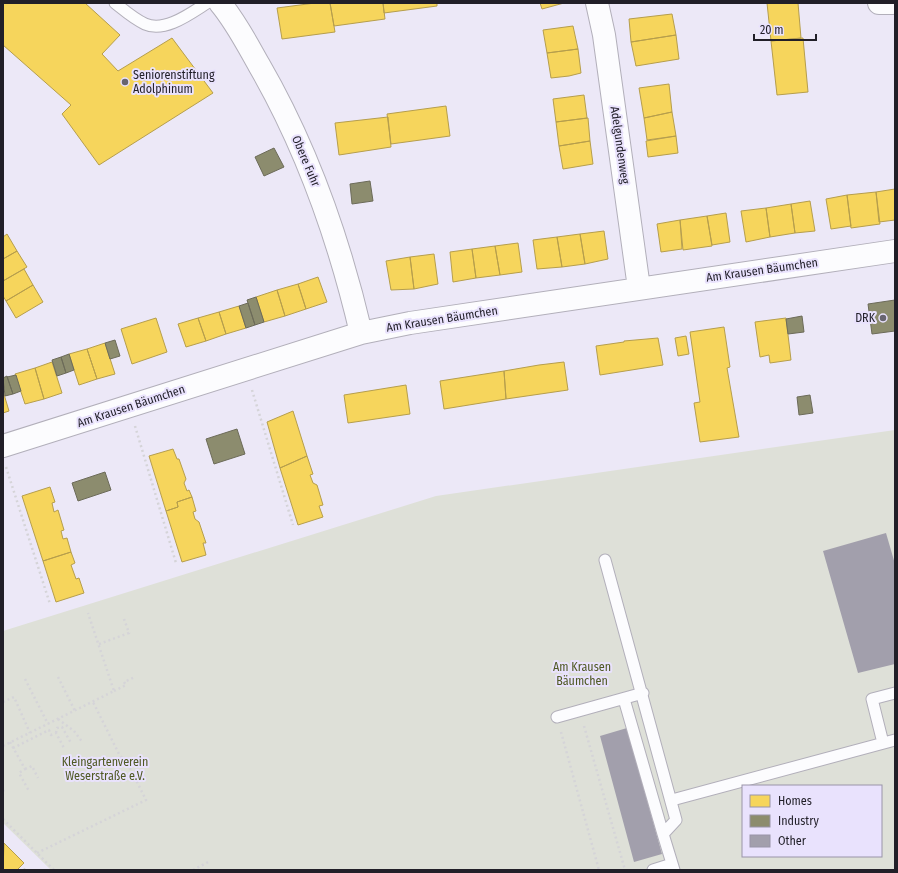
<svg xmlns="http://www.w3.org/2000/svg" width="898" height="873" font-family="'Fira Sans Condensed',sans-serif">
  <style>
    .green { fill: #dee0d8; fill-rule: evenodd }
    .homes { fill: #f6d55c; stroke: #b69e4c }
    .industry { fill: #8c8c6e; stroke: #6c6b59 }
    .building { fill: #a29fac }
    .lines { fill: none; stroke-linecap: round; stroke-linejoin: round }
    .service-casing { stroke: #b2afba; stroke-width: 13 }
    .minor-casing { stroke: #b2afba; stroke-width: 24 }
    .path { stroke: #d5d4d8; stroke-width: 2.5; stroke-dasharray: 2 3; stroke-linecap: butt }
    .service { stroke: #fcfcfe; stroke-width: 11 }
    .minor { stroke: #fcfcfe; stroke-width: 22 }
    .poi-dot { fill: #686570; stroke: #e9e2fd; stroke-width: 1.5 }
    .labels { text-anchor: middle; stroke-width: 4; stroke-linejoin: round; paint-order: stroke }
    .poi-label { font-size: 12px; fill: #211f28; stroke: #e9e2fd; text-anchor: start }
    .street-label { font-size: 12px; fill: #211f28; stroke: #e9e2fd }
    .park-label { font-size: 12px; fill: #4f5923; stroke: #e9e2fd }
  </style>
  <rect width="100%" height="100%" fill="#ece8f7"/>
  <path class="green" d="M895,430V870H51L3,823V631L436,496ZM743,786H881V856H743Z"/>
  <path class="homes" d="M3,3H85L120,35L102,54L118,71L172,38L213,93L99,165L62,114L71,105L3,45Z
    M315,3H330L335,32L282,39L277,8Z
    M330,3H383L385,19L334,26Z
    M383,3H437V6L384,13Z
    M540,3H564L542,9Z
    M767,3H798L801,38L771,41Z
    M672,14L676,35L631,42L629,19Z
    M573,26L578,49L547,53L543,30Z
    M676,35L679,59L636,66L631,42Z
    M803,38L808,92L777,95L771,41Z
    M578,49L581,73L569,76L551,78L547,53Z
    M669,84L672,112L644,118L639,88Z
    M584,95L587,118L556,122L553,99Z
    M446,106L450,136L391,144L387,114Z
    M672,112L676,136L647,140L644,118Z
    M388,117L391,147L339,155L335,123Z
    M588,118L590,141L559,146L556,122Z
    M676,136L678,153L648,157L646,141Z
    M590,141L593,164L563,169L559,146Z
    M895,189V220L879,222L876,192Z
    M876,192L880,224L851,228L847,195Z
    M847,195L851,226L831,229L826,199Z
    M810,201L815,231L795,233L791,204Z
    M791,204L795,233L770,237L766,208Z
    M766,208L770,237L746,242L741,211Z
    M726,213L730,242L712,245L707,216Z
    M707,216L712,246L683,250L680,220Z
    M680,220L682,249L661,252L657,224Z
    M604,231L608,259L585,264L580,234Z
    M7,234L17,251L3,259V237Z
    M580,234L585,264L562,267L557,237Z
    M557,237L562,267L537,269L533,240Z
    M518,243L522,272L500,275L495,246Z
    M495,246L500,275L476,278L472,249Z
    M472,249L476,278L453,282L450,252Z
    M17,251L27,267L3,281V259Z
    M434,254L438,284L414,289L410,257Z
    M410,257L414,289L391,290L386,261Z
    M24,269L33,285L6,301L3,296V281Z
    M318,277L327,302L306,309L298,284Z
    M298,284L306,309L285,316L277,290Z
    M33,285L43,302L16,318L6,301Z
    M277,290L285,316L264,322L256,297Z
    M239,306L246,328L226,334L219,312Z
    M219,312L226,334L206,341L198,318Z
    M156,318L167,352L132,364L121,329Z
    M198,318L206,341L186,347L178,324Z
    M786,318L791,360L770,363L769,355L760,357L755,322Z
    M724,327L730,367L727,368L739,437L700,442L694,403L700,402L690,332Z
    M686,336L689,354L678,356L675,338Z
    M658,338L663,365L600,375L596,346L624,342V341Z
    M105,343L115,374L97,379L87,349Z
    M87,349L97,379L79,385L69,354Z
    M52,362L62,393L44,399L35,368Z
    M564,362L568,390L506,399L504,371L539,365Z
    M35,368L44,399L25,404L15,374Z
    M504,371L506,399L444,409L440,381Z
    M406,385L410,414L348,423L344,395Z
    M3,391L9,411L3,413Z
    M293,411L307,456L280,468L267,422Z
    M173,449L177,459H179L186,479L184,483L187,491L189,490L192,497L177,502L178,507L166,511L149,456Z
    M307,456L313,474L310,475L313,483L317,485L323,505L319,506L323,517L298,525L280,468Z
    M50,487L55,502L52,503L54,512L58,510L64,530L61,531L63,539L67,538L71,552L43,561L22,496Z
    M192,497L196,511L193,512L195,519L199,522L206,543H203L206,555L182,562L166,511L178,507L177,502Z
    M71,552L75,563L71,565L76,579L79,578L84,593L56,602L43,561Z
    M4,843L24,863L17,870H3Z"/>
  <path class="industry" d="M274,148L284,167L264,176L255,157Z
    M370,181L373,201L352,204L350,184Z
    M256,297L264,322L255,325L247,300Z
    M895,300V331L872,334L868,304Z
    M248,303L255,325L246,328L239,306Z
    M802,316L804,332L788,334L786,319Z
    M115,340L120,356L110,359L105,343Z
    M69,354L74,370L66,373L61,357Z
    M61,357L66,373L57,376L52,360Z
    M16,375L21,391L13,394L7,377Z
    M7,376L13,394L5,396L3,378Z
    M810,395L813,413L799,415L797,397Z
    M237,429L245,454L214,464L206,439Z
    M105,472L111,490L78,501L72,483Z"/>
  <path class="building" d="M886,533L895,564V664L858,673L823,551Z
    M627,728L662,854L634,862L600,736Z"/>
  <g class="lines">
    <defs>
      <path id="service" d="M115,3C125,11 134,19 145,24C165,33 191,13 207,3
        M605,560L676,820L663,834L674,870
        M624,699L663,834
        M557,717L643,693
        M883,743L872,699L895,693
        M672,800L895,740
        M653,870L672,864"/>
      <path id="minor" d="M220,3C236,22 247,44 259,65C307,148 339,239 361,333
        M597,3L604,35L639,288
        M879,3H893
        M3,446L361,333L410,323L895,251"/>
    </defs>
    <use href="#service" class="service-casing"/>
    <use href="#minor" class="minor-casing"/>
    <path class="path" d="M252,390L293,525
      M135,426L176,563
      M6,467L50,604
      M99,644L129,633L124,619
      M58,677L75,711
      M25,679L48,724
      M114,691L126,685L124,682L135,677
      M3,702L14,697L30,733
      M58,719L74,731L83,743
      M584,726L625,870
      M561,732L599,870
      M56,733L57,728L62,727L71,743
      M10,742L25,769L19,773L29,791
      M3,746L114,691L88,613
      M13,748L49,730L51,735L56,733L64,748
      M25,769L32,766L38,778
      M3,790L5,793L3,794
      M3,819L54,870
      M37,853L146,800L131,770L119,754L93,702
      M24,870L26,868
      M193,870L210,861"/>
    <use href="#service" class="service"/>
    <use href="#minor" class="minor"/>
  </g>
  <g class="poi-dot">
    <circle cx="125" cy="82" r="4"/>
    <circle cx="883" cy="318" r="4"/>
  </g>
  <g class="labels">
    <g class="poi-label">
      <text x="133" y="79">Seniorenstiftung<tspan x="133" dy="14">Adolphinum</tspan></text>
      <text x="875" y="322" text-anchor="end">DRK</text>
    </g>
    <g class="street-label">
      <text transform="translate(620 145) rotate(82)" y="4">Adelgundenweg</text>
      <text transform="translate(306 161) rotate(67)" y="4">Obere Fuhr</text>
      <text transform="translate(762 270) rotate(-8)" y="4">Am Krausen Bäumchen</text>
      <text transform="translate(442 319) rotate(-9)" y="4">Am Krausen Bäumchen</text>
      <text transform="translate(131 406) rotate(-18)" y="4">Am Krausen Bäumchen</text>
    </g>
    <g class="park-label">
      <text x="582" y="671">Am Krausen<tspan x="582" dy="14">Bäumchen</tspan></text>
      <text x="105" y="766">Kleingartenverein<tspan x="105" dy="14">Weserstraße e.V.</tspan></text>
    </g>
  </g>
  <rect width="898" height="873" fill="none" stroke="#211f28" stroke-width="8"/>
  <rect x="742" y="785" width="140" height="72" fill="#e9e2fd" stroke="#9994a8"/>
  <rect x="750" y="795" width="20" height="12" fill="#f6d55c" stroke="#9994a8"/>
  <text x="778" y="805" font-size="12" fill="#211f28">Homes</text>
  <rect x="750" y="815" width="20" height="12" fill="#8c8c6e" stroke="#9994a8"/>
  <text x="778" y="825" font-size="12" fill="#211f28">Industry</text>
  <rect x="750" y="835" width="20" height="12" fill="#a29fac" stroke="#9994a8"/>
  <text x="778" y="845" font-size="12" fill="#211f28">Other</text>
  <path d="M754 34v6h62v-6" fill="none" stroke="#211f28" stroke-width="2"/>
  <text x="760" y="34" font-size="12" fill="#211f28" stroke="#e9e2fd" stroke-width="3" paint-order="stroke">20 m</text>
</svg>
